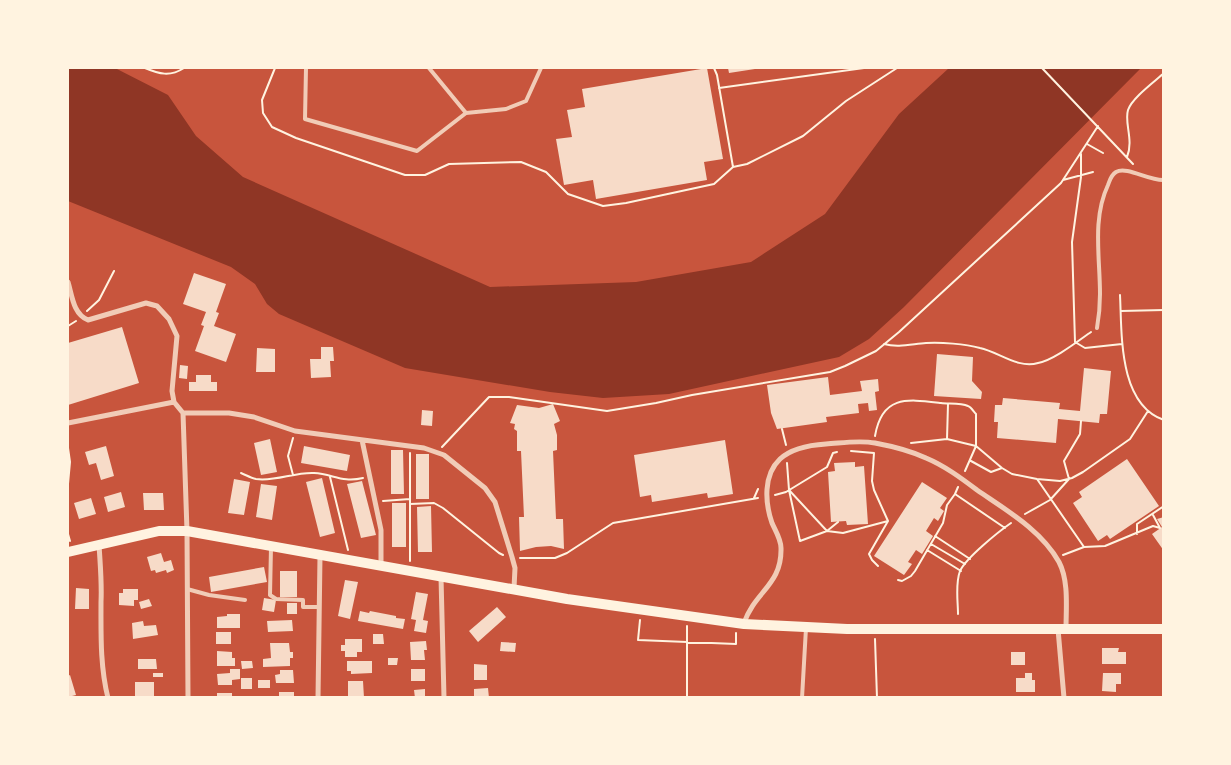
<svg xmlns="http://www.w3.org/2000/svg" width="1231" height="765" font-family="'Titillium Web',sans-serif">
  <style>
    .water { fill: #8f3625 }
    .building { fill: #f7dbc8 }
    .lines { fill: none; stroke-linecap: round; stroke-linejoin: round }
    .path { stroke: #fff3e0; stroke-width: 2 }
    .service { stroke: #f1ccb7; stroke-width: 4 }
    .minor { stroke: #f1ccb7; stroke-width: 5 }
    .secondary { stroke: #fff3e0; stroke-width: 10 }
  </style>
  <rect width="100%" height="100%" fill="#c8553d"/>
  <path class="water" d="M68,68H115L168,95L196,136L243,177L490,287L636,282L751,262L825,214L899,114L949,68H1141L904,307L869,339L839,357L669,394L603,398L550,392L405,368L279,314L267,304L255,284L231,267L68,201Z"/>
  <path class="building" d="M707,68L723,159L704,162L707,180L596,199L593,180L564,185L556,139L572,137L567,110L585,107L582,89Z
    M728,68H754L755,69L729,73Z
    M194,273L226,284L216,312L219,313L214,326L236,334L226,362L195,351L204,326L201,325L206,312L183,304Z
    M122,327L139,383L68,405V343Z
    M321,347H333L334,361H330L331,377L311,378L310,359H321Z
    M257,348L275,349V372H256Z
    M937,354L973,357L972,381L982,392L981,399L934,396Z
    M180,365L188,366L187,379L179,378Z
    M1084,368L1111,371L1107,414H1100L1099,423L1058,419L1056,443L997,438L998,422H994L995,405H1002L1003,398L1060,403L1059,409L1080,411Z
    M196,375H211V382H217V391H189V382H196Z
    M828,377L830,395L862,391L860,381L878,379L879,391L875,392L877,410L869,411L868,403L858,404L859,413L826,417L827,422L777,429L771,413L767,385Z
    M553,404L560,421L554,424L557,435V450L553,451L556,519H563L564,549L551,546L536,547L520,551L519,517H524L521,451H517V431L514,429L515,424L510,423L517,405L539,408Z
    M422,410L433,411L432,426L421,425Z
    M270,439L277,472L261,475L254,443Z
    M725,440L733,494L708,498L707,493L652,502L651,495L640,497L634,455Z
    M106,446L114,476L101,480L96,463L89,465L85,452Z
    M304,446L350,455L347,471L301,463Z
    M391,450H403L404,494H391Z
    M416,454H429V499H416Z
    M1127,459L1159,506L1110,539L1107,535L1098,541L1073,503L1082,497L1079,492Z
    M855,462V467L864,466L868,524L847,525L846,521L831,522L828,472L835,471L834,463Z
    M322,478L335,533L320,537L306,482Z
    M234,479L250,482L244,515L228,513Z
    M362,481L376,535L361,538L347,484Z
    M922,482L947,498L940,508L944,511L938,521L934,518L926,531L933,536L922,554L916,550L908,562L912,564L904,575L874,556Z
    M261,484L277,486L272,520L256,517Z
    M121,492L125,507L108,512L104,497Z
    M143,493H163L164,510H144Z
    M91,498L96,514L79,519L74,503Z
    M392,503H406V547H392Z
    M431,506L432,552H418L417,507Z
    M1164,517V551L1152,534L1162,527L1157,519Z
    M161,553L164,562L171,560L174,570L167,573L166,570L156,573L155,570L151,571L147,557Z
    M264,567L267,582L211,592L209,577Z
    M280,571H297V597H280Z
    M345,580L358,582L350,619L338,616Z
    M76,588L89,589V609H75Z
    M123,589H138V600H134V606L119,605V593H123Z
    M416,592L428,594L423,620L428,621L426,633L414,631L416,620L411,619Z
    M264,598L276,600L274,612L262,610Z
    M149,599L152,606L141,609L139,602Z
    M287,603H297V614H287Z
    M497,607L506,617L478,642L469,631Z
    M360,611L369,613L370,611L396,616V618L405,619L403,629L358,621Z
    M227,614H240V628H217V617L227,616Z
    M292,620L293,631L268,632L267,621Z
    M143,621L144,626L156,625L158,635L133,639L132,623Z
    M216,632H231V644H216Z
    M373,634H383L384,644H373Z
    M345,639H362V652H357V657H345V651H341V645H345Z
    M426,641L427,650H424L425,660H411L410,642Z
    M501,642L516,643L515,652L500,651Z
    M270,643H289L290,652H293V658H290V666L263,667V659L271,658Z
    M1102,648H1119L1118,652H1126V664H1102Z
    M217,651L232,652V658H235V666H217Z
    M1011,652H1025V665H1011Z
    M388,658H398L397,665H388Z
    M138,659H156L157,669H138Z
    M241,661H252L253,668L242,669Z
    M347,661H372V673L351,674V671H347Z
    M474,664L487,665V680H474Z
    M230,669H240V679L232,680V685H218L217,674L230,673Z
    M411,669H425V681H411Z
    M280,670H293L294,683H276L275,675L280,674Z
    M153,673H163V677H153Z
    M1025,673H1032V680H1035V692H1016V678H1025Z
    M1103,673H1121V684H1116V692L1102,691Z
    M70,675L76,695L68,697V676Z
    M241,678H252V689H241Z
    M258,680H270V688H258Z
    M348,681H363L364,698H348Z
    M135,682H154V698H135Z
    M488,688L489,698H474V689Z
    M425,689V698H415L414,690Z
    M279,692H294V698H279Z
    M217,693H232V698H217Z"/>
  <g class="lines">
    <path class="path" d="M145,68C159,74 170,77 184,68
      M275,68L262,100L263,113L272,127L296,138L405,175H425L449,164L521,162L546,172L568,194L603,206L626,203L714,184L733,167L747,164L803,136L846,101L897,68
      M714,68L717,75L733,167
      M1042,68L1133,164
      M719,88L864,68
      M1087,144L1103,153
      M1081,154V177L1072,242L1075,342L1085,348L1122,344
      M1127,157C1134,140 1124,123 1128,110C1132,98 1154,82 1164,73
      M1063,180L1093,172
      M1120,295C1122,333 1118,404 1164,420
      M87,311L99,300L114,271
      M1121,311L1164,310
      M68,326L76,321
      M884,344C898,348 912,344 926,343C941,342 965,344 980,348C999,352 1018,369 1038,363C1054,360 1078,341 1091,332
      M782,429L786,445
      M875,436C882,395 907,399 941,403C948,404 961,403 968,406C971,407 974,412 976,414V446L965,471
      M947,439L948,404
      M911,443L947,439L976,446L1002,468L1012,474L1037,479L1060,481L1072,478L1083,472L1130,439L1148,411
      M442,447L489,397H509L607,411L656,403L692,395L830,372L845,366L876,351L899,332L1061,183L1098,126
      M68,448L70,462L68,484
      M851,451L874,453
      M971,461L991,472L1002,468
      M787,463L789,490L800,541L827,531L838,522
      M241,473C246,475 251,478 256,479C275,482 294,472 314,473C333,474 342,483 363,478
      M293,475L288,456L293,438
      M330,477L348,550
      M1037,479L1084,547
      M958,487L955,494L1005,528
      M789,490L827,531L843,533L888,521L874,490L872,481L874,453
      M775,495L786,492L827,467L833,453L837,452
      M754,498L758,489
      M383,501L410,499
      M410,504L434,503L443,508L499,553L503,555
      M1025,514L1050,500L1069,479L1064,461L1080,434L1081,421
      M1153,515L1160,528
      M68,517V525
      M68,534L70,541
      M1137,534V524L1164,506
      M935,536L970,559
      M931,544L965,564
      M927,550L961,571
      M1063,555L1084,547L1105,546L1153,526L1160,528
      M520,558H555L567,553L613,523L758,498
      M410,561V453
      M878,566L872,560L869,554L888,521
      M898,580L902,581L911,576L915,571L943,523L947,505L955,494
      M958,614C958,601 955,584 960,571C966,558 998,532 1011,523
      M640,620L638,640L736,644V633
      M687,626V698
      M875,639L877,698"/>
    <path class="service" d="M306,68L305,119L417,151L466,113L429,68
      M466,113L506,109L526,101L541,68
      M1097,328C1099,317 1100,305 1100,294C1100,257 1092,219 1108,185C1110,180 1111,175 1116,172C1127,166 1149,181 1164,180
      M271,547L270,595L276,599L303,600V607H319
      M187,589L209,595L245,600
      M802,698L806,628"/>
    <path class="minor" d="M68,282C72,295 73,314 88,320L146,303L157,306L169,319L177,336L172,391L174,402L183,413
      M68,423L174,402
      M362,440L381,530V566
      M99,544C100,563 102,582 101,602C101,634 100,666 108,698
      M441,577L444,698
      M744,623C755,591 782,585 781,548C781,539 775,530 772,523C765,503 763,475 780,459C792,448 810,445 826,444C842,443 859,440 875,443C891,446 911,451 926,458C945,466 961,478 977,490C1006,510 1041,530 1059,562C1069,581 1066,608 1066,629
      M1058,629L1064,698
      M188,698L187,531L183,413H229L254,417L295,431L424,448L444,455L485,488L495,502L512,557L515,568L514,588
      M318,698L320,556"/>
    <path class="secondary" d="M68,552L159,531H187L567,599L744,624L847,629H1164"/>
  </g>
  <rect width="1231" height="765" fill="none" stroke="#fff3e0" stroke-width="138"/>
</svg>
